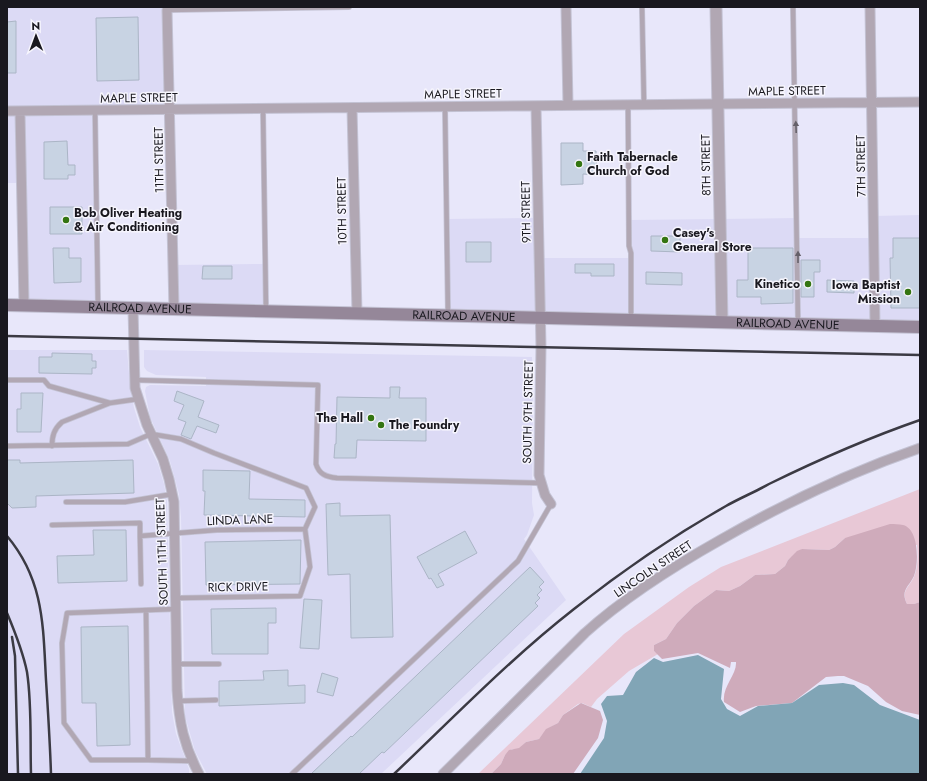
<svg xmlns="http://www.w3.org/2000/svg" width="927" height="781" font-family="Jost,sans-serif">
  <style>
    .built { fill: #dcdaf5 }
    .green { fill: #e8c8d6 }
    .forest { fill: #cfabbb }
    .water { fill: #81a5b6 }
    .building { fill: #c8d3e3; stroke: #abb5c6 }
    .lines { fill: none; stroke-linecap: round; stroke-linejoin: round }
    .service-casing { stroke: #c3c2d3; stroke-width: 6 }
    .minor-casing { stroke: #c3c2d3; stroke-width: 11 }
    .tertiary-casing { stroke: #c3c2d3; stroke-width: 13 }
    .secondary-casing { stroke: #c3c2d3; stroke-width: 14 }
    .service { stroke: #b1a7b3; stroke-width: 4.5 }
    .minor { stroke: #b1a7b3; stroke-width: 9 }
    .tertiary { stroke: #b1a7b3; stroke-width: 11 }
    .secondary { stroke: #958799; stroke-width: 12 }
    .rail { stroke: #3b3a43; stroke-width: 2.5 }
    .oneway { fill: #656069 }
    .poi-dot { fill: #347511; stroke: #f6f5fd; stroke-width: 1.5 }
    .labels { text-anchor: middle; stroke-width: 3; stroke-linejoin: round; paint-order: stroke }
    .street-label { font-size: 12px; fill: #19181f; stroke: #f6f5fd }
    .poi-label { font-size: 12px; font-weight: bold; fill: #19181f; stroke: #f6f5fd; text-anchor: start }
  </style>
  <rect width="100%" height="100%" fill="#e8e7fa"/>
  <path class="built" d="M7,7H170L171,110H95L98,307L24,305L21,183H7Z
    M920,215V327L448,315L447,219L538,218L539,258H629V220L797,218L798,238H873L874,216Z
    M265,264L266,311L174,309L173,265Z
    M7,350H127L130,386L134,408L140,427L158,464L164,484L167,501L172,712L176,734L189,769V774H7Z
    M144,350L532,357L533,391L532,503L534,515L527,535L524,539L566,600L381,774H207L195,751L185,716L181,517L179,494L170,461L150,417L145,391L146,387L150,385L206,386V377L156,375L147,371L144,367Z"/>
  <path class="green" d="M920,489V602L914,604H907C900,589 911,587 915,574C918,565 918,555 917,545L845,538L835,547L829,550L802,549L788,560L785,566L775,574L755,575L740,586L729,591L716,590L694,606L677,623L666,639L654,645V651L658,654L629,671L597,699L591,707L582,703L578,704L563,715L558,723L547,729L539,739L526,742L519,749H512L505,755L501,764L491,774H478L624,634L689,587L721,567Z"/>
  <path class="forest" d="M890,524C894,524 899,524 903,525C919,529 919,563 914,576C909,587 900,590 907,604H914L920,602V715L902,711L886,702L868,686L844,676H838L826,677L792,703L756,706L740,712L724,702C722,686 737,675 736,662H731L730,668L698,653L662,659L654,651V645L666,639L677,623L694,606L716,590L729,591L740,586L755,575L775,574L785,566L788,560L797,551L802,549L829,550L835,547L845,538Z
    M581,703L600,711L603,720L598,738L573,774H491L501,764L505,755L509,750L519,748L526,742L539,739L546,729L558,723L563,715Z"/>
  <path class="water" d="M698,655L724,669L721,699L727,709L740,716L758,706L792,703L819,685L843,683L854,685L880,705L920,720V774H580L604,738L607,721L601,704L607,696L623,695L636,672L654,658L663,662Z"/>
  <path class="building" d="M138,17L139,80L97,81L96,18Z
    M16,21V73H7V22Z
    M67,141L68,165H75V175H68V179H44V142Z
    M561,143H583V151H596L597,175L583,174V184L561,185Z
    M50,207H82V234H50Z
    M651,236H680V252L651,251Z
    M893,238H920V308H891L890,258H893Z
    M466,242H491V262H466Z
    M53,248H69V258H81V282L54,283Z
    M748,248H793V303L761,304V297H737V280H748Z
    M801,260H820V272H814V297H801Z
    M575,264H614V276H591V273H575Z
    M203,266H232V279H202Z
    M646,272L682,273V285L646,284Z
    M827,280L854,281V293L827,292Z
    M52,353L92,354V361H96V368H92V374L39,373V357H52Z
    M390,387H400L399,398H426V441L357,440L356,458H334L335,444H336L337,397L390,398Z
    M177,391L204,401L198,417L219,425L216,433L197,426L191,439L181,435L186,422L178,419L184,405L174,401Z
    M21,393H43L41,432H17V409H21Z
    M7,460H20V463L133,460L134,493L36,496V507L12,508L7,503Z
    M203,470L250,471L249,499L305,500V517L204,515L205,491H203Z
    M340,503V516L390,515L393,637L351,638L350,574L328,575L326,504Z
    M93,530H126L127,581L58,583L57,556L94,555Z
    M465,531L477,553L438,574L444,585L437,588L431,578L429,579L417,557Z
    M301,540L300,584L206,585L205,542Z
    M530,567L544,582L539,587L542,590L537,595L540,598L535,603L538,606L384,753L382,752L359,774H311L351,736L352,737Z
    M304,599L322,600L319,649L300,648Z
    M276,608V623H268V654H212L211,609Z
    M128,626L130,745L97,746L96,703H82L81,627Z
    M288,670V686L305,685V703L219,706V681L264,680L263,671Z
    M322,673L338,678L333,696L317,692Z"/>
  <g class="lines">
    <defs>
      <path id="service" d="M642,7L644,105
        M793,7L798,323
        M167,10L349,7
        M628,105L629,246L631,253V319
        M445,107L448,315
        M263,109L266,311
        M95,110L98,307
        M7,380H44L49,386L110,403
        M134,380L318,385L316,464C319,474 326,477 337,478L540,483
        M7,446L128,444L151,434L181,439L214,453L306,488L315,507L305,529L310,567L300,596L176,598
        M52,446C52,436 54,429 62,422L110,403L138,399
        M66,502H125L173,494
        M52,525L140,523V536L217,530L305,529
        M140,536L141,584
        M146,611L148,760H91L64,723L62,643L67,613L176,609
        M177,664H219
        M178,701L216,700
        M148,760L192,761
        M292,774L518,561L551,504"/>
      <path id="minor" d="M566,7L568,105
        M870,7L875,326
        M167,10L174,309
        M536,106L541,347L539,475L545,495L551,504
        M352,108L357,313
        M7,111L920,102
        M20,111L24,305
        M133,308L135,388L147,425L163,459L169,479L174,502L177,690C179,722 184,746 199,774
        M443,774L585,633C626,596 674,566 722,539C785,503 851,472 920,448"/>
      <path id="tertiary" d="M716,7L722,322"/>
      <g id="secondary">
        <path id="s1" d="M7,305L920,327"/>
      </g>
    </defs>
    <use href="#service" class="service-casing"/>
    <use href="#minor" class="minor-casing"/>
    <use href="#tertiary" class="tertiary-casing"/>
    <use href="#secondary" class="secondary-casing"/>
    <use href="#service" class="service"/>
    <use href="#minor" class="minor"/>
    <use href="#tertiary" class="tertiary"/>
    <use href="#secondary" class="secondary"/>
    <path class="rail" d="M7,336L920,355
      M7,536C44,580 43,625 46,680C48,711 50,743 51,774
      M7,613C15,632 23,652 27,672C32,704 30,741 31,774
      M12,637L15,656L18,774
      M394,774C453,718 510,659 574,609C622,571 673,536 726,506C740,498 755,492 769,484C818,460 868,438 920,420"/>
  </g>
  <defs><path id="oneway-solid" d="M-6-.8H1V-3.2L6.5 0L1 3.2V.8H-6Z"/></defs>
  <g class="oneway">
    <use href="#oneway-solid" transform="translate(796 127) rotate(-92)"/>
    <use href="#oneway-solid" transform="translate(798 257) rotate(-90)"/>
  </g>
  <g class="poi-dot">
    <circle cx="579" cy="164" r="4"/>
    <circle cx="66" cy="220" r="4"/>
    <circle cx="665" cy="240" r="4"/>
    <circle cx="808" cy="284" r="4"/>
    <circle cx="908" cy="292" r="4"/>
    <circle cx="371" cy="418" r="4"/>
    <circle cx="381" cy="425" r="4"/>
  </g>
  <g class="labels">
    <g class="street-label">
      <text transform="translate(787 91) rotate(-1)" y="4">MAPLE STREET</text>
      <text transform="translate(463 94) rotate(-1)" y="4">MAPLE STREET</text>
      <text transform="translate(139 98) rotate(-1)" y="4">MAPLE STREET</text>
      <text transform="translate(159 160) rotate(-91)" y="4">11TH STREET</text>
      <text transform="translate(706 165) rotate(-91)" y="4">8TH STREET</text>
      <text transform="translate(861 166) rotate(-91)" y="4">7TH STREET</text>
      <text transform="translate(342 211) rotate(-91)" y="4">10TH STREET</text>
      <text transform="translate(526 212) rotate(-91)" y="4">9TH STREET</text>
      <text dy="4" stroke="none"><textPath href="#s1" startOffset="133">RAILROAD AVENUE</textPath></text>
      <text dy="4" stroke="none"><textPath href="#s1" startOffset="457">RAILROAD AVENUE</textPath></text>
      <text dy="4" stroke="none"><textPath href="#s1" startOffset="781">RAILROAD AVENUE</textPath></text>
      <text transform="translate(528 412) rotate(-89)" y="4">SOUTH 9TH STREET</text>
      <text transform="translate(240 520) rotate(-2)" y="4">LINDA LANE</text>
      <text transform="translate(162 552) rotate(-92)" y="4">SOUTH 11TH STREET</text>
      <text transform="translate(653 569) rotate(-34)" y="4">LINCOLN STREET</text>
      <text transform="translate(238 587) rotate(-1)" y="4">RICK DRIVE</text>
    </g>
    <g class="poi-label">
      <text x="587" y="161">Faith Tabernacle<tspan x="587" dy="14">Church of God</tspan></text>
      <text x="74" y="217">Bob Oliver Heating<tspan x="74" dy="14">&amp; Air Conditioning</tspan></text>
      <text x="673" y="237">Casey's<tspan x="673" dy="14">General Store</tspan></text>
      <text x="800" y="288" text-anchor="end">Kinetico</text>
      <text x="900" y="289" text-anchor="end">Iowa Baptist<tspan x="900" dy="14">Mission</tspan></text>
      <text x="363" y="422" text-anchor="end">The Hall</text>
      <text x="389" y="429">The Foundry</text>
    </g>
  </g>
  <rect width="927" height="781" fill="none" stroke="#19181f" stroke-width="16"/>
  <g transform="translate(36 36) rotate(359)" stroke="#f6f5fd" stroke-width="3" paint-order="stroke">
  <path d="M0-3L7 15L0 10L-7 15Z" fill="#19181f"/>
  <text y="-6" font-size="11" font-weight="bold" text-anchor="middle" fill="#19181f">N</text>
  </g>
</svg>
